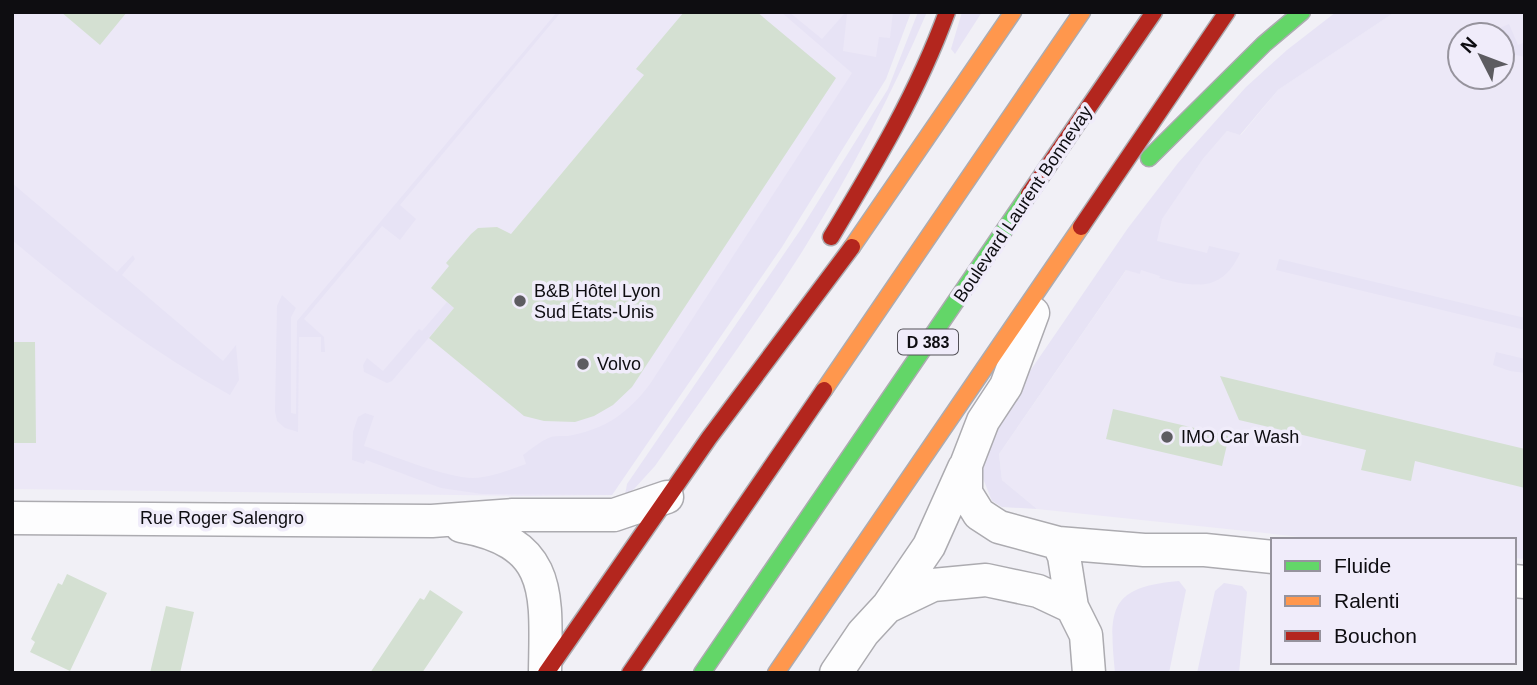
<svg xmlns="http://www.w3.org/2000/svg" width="1537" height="685" font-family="Arial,sans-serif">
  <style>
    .built { fill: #ece8f7; fill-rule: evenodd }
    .green { fill: #e7e3f5 }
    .building { fill: #d4e0d2 }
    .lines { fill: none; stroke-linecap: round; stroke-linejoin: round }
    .street-casing { stroke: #acabb0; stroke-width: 35 }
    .fast-casing { stroke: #acabb0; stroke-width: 19 }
    .slow-casing { stroke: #acabb0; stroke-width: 19 }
    .jam-casing { stroke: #acabb0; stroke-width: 19 }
    .street { stroke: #fdfdfe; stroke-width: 32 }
    .fast { stroke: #63d668; stroke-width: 16 }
    .slow { stroke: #ff974d; stroke-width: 16 }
    .jam { stroke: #b3261e; stroke-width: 16 }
    .poi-dot { fill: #5d5c61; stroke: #f0ecfa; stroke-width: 2.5 }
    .labels { text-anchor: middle; stroke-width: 7; stroke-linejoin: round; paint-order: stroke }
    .shield { fill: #f0ecfa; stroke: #525057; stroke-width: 2 }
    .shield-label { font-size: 16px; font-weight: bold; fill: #0e0d11 }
    .street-label { font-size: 18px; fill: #0e0d11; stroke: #f0ecfa }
    .poi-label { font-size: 18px; fill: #0e0d11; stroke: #f0ecfa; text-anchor: start }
  </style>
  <rect width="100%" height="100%" fill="#f1f0f6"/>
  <path class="built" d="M12,12H911L880,88L612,495L529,496L12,489Z
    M1395,12H1525V559L1514,558V540H1330L1037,509L1002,480L999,454L1203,159L1227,131L1241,135L1278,90ZM1460,35H1502V77H1460Z"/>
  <path class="green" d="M557,12H561L400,205L416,219L400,240L382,226L304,319L324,337L325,352H321V337H299L298,432L285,428L277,421L275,411L277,306L282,295L296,308L291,317V413L296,414L297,321Z
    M781,12H789L822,39L844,14H847L843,51L876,57L879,37L890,38L893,12H911L886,79L782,247L612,495L482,494L441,488L366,460L364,464L352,460L353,432L358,417L365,413L374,416L364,446C391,455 447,478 473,478C492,477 509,470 526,464L523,455C531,449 542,440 551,437C558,435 567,437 573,435C607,428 629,412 650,384L852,73Z
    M918,12H927C892,94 851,172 805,247C758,322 705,394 655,466L634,489L625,495L627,484L801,229L888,89Z
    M962,12H982L955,54L951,49Z
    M1336,12H1395L1278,90L1240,135L1227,131L1203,159L1162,219L1157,241L1207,253L1209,246L1240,253C1222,293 1195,287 1159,278L1160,276L1141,270L1140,274L1126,270L999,454L1002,480L1037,509L1002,507L992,501L982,476V460L1004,409L1128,228L1178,163L1246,87L1287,50Z
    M1509,24L1518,45L1525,42V57L1502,52V35H1483Z
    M12,183L117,272L133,255L135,259L122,275L223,361L236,345L239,380L230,395C151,351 81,298 12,240Z
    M1279,259L1525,318V330L1276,270Z
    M447,302L454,308L392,381L387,383L364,372L363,365L367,358L383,371L419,329L422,331Z
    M1496,352L1525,359V373L1510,371L1493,365Z
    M1179,581L1186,590L1169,673H1115C1109,610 1108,587 1179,581Z
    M1224,583L1242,586L1247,592L1239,673H1197L1215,591Z"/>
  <path class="building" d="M61,12H127L100,45Z
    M684,12H757L836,78L632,387L613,405L594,416L575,422L544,421L524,416L429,338L454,308L431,288L449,266L446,263L471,234L478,228L497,227L511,234L644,75L636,69Z
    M12,342H35L36,443H12Z
    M1220,376L1525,449V488L1415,461L1411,481L1361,470L1366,450L1239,420Z
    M1113,409L1229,436L1222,466L1106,439Z
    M67,574L107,593L70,671L30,652L35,642L31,639L58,583L62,585Z
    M430,590L463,612L422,673H370L420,598L424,600Z
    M166,606L194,612L180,673H150Z"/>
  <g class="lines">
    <defs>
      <path id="street" d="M1033,313L1006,386L983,421L966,465V493L979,514L999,527L1058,543L1144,550H1205L1273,557
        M12,518L432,521L513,515H614L667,497
        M461,526C554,543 546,594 545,673
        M1058,543L1064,556L1072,607L1086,635L1089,673
        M1514,581L1525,582
        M888,606L929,546L964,468
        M836,673L863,633L887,607L933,585L986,580L1038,591L1072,607"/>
      <path id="fast" d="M1149,158L1264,44L1302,12
        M702,673L1029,194"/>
      <path id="slow" d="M852,247L1013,12
        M824,390L1082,12
        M776,673L1081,227"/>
      <path id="jam" d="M1029,194L1154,12
        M1081,227L1227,12
        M831,237C875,164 918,92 947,12
        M546,673L709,438L852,247
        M630,673L824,390"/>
    </defs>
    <use href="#street" class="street-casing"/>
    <use href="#fast" class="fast-casing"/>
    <use href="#slow" class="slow-casing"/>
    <use href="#jam" class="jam-casing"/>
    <use href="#street" class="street"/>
    <use href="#fast" class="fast"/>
    <use href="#slow" class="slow"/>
    <use href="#jam" class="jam"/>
  </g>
  <g class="poi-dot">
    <circle cx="520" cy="301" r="7"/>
    <circle cx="583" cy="364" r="7"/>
    <circle cx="1167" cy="437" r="7"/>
  </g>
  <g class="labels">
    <rect class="shield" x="898" y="329.5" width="60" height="25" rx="5"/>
    <g class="shield-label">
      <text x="928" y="348">D 383</text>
    </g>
    <g class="street-label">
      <text transform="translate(1023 204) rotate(-56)" y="6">Boulevard Laurent Bonnevay</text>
      <text x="222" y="524">Rue Roger Salengro</text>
    </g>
    <g class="poi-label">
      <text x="534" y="297">B&amp;B Hôtel Lyon<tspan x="534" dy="21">Sud États-Unis</tspan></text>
      <text x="597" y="370">Volvo</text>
      <text x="1181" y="443">IMO Car Wash</text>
    </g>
  </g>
  <rect width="1537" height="685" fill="none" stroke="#0e0d11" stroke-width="28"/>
  <rect x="1271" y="538" width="245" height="126" fill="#f0ecfa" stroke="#96939d" stroke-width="2"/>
  <rect x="1285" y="561" width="35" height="10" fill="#63d668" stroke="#96939d" stroke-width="2"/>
  <text x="1334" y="573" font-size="21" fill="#0e0d11">Fluide</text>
  <rect x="1285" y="596" width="35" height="10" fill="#ff974d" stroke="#96939d" stroke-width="2"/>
  <text x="1334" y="608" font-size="21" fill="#0e0d11">Ralenti</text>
  <rect x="1285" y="631" width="35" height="10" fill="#b3261e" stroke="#96939d" stroke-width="2"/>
  <text x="1334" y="643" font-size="21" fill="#0e0d11">Bouchon</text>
  <g transform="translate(1481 56) rotate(312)"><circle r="33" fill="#f0ecfa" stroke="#96939d" stroke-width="2"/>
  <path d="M0-5L12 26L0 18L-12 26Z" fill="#5d5c61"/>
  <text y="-10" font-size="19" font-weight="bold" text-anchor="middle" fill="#0e0d11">N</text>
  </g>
</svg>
